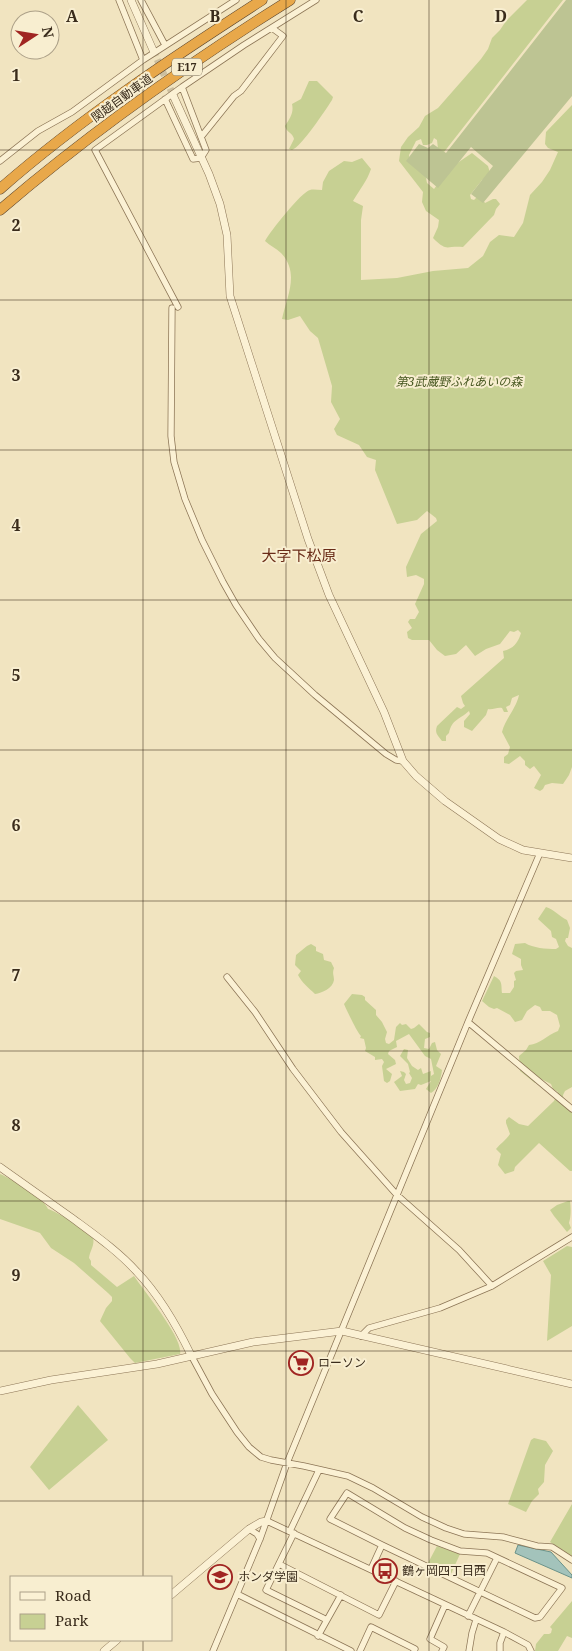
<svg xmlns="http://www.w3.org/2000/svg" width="572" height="1651" font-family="'Noto Serif','Noto Sans JP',serif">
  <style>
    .green { fill: #c7d093 }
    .cemetery { fill: #bdc493 }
    .water { fill: #a3c3bb; stroke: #6a9289 }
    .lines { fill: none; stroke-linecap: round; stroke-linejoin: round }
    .tertiary-tunnel { stroke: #ccbf9f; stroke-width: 7; stroke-dasharray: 7 3.5; stroke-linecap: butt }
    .minor-casing { stroke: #8c7556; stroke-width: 7 }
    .tertiary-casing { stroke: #8c7556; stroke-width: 8 }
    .motorway-casing { stroke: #59422b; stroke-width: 11 }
    .minor { stroke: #fbf1d4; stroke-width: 5.5 }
    .tertiary { stroke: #fbf1d4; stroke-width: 7 }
    .motorway { stroke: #e8a84a; stroke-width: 10 }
    .grid { fill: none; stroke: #3a2c1c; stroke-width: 1; stroke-opacity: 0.55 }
    .labels { text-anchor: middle; stroke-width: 4; stroke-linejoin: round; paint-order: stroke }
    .shield { fill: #f8eed0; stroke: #736652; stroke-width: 1 }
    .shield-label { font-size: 11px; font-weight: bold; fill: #3a2c1c }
    .street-label { font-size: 12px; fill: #3a2c1c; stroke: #f8eed0 }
    .park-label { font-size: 12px; font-style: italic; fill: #485821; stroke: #f8eed0 }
    .poi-label { font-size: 12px; fill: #3a2c1c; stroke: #f8eed0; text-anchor: start }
    .quarter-label { font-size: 15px; fill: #6a2c18; stroke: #f8eed0 }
    .grid-label { font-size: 16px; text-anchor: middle; font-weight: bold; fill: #3a2c1c; stroke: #f8eed0; stroke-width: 4; stroke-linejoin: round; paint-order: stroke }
  </style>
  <rect width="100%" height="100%" fill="#f1e4c0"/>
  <path class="green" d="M527,0H563L444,152L438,149L437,140L434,138L432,143L427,145H423L421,139L416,141L409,155L410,163L425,173L427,183L434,189L450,168L472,153L488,166L490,173L486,179L482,180L470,195L471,199L474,200L477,197L482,198L485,203L493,199H496L500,204L496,209L494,215L463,247C446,245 448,253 433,238L438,227L439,220L426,211L422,202L423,192L399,161L401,147L408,137L419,127L425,116L438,108L481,59L488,49L492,38L500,30L506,21Z
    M309,81H317L333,97L332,100C325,111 301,147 292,150L289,149L294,139C293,133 286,132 285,126C290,118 294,113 292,104L301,99Z
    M572,105V767L569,775L563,784L552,783L545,785L543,789L540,791L534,788L541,775L534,766L530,769L525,765V761L520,756L509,764L504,763V757L508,754L510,747L502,732C505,719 516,709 519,695L512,698L510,705L506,707L508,712H504L502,708C497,707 493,710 488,709L486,715L472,731L464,727V721L470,714L469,711C459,720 452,719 449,733L446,736V741H442C439,736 434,734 437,726L457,707L461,709L465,706L463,703L461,696L504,658L503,651C513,649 518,643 521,633L518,630L514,632L510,631L500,644L486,649L475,656L466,645L456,654L445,656L437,650L429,640H412L408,638L407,632L412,628L408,622L410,619H415L419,612L415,604L424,584V579L416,575L407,577L406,567L421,534L437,521L436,518L427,511L417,520L397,524L375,470L376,460L367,457L359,445L337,435L334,429L340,419L331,402L332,386L318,338L310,331L300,316L288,320L282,319C287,296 300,273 281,253C276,248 270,246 265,241C270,232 301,192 310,190C313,189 318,190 322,190L323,182L329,171L344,161L352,162L362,158L371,169C367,181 360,189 353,201L363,206L361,220V280L397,278L433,271L468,268L483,256L490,242L499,235L514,237L523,223L530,195L542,182L550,170L558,152L548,148L545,144L546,132Z
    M546,907C555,910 559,916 567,920L570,928L568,938H566L565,941L568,946L572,948V1087L565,1091L563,1095L564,1104L569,1106L572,1112V1171H570L539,1143L515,1167L514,1171L505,1174L498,1165L501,1154L496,1149C501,1143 505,1141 510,1134L506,1123V1120L509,1117L519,1124L528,1126L554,1101L558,1092L553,1089L551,1084L541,1079L535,1083L520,1071L519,1056L526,1050L529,1045C540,1044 547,1035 558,1031L560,1026L557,1015L550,1011H542L540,1007L535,1005L527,1011L522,1020L515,1022L510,1015L497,1008L494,1009L489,1007L482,1001L494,976C503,981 501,984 502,993H510L514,987V981L516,980L514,973L516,971L523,970L521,965V959L512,954L515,944L525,943C533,948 546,949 556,949L559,947L556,939L552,937L551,931L538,919Z
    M311,944L316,947V951L323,954L324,960L331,962L334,968C332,974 334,975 334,980C333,988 322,993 315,994C309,988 302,983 298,975L301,971L295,965L296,955L307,946Z
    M352,994L362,995L365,997V1000L376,1010V1015L382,1022L387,1032L385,1039L386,1043L389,1044L394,1040L396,1027L400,1023L402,1025L406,1024L411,1029L414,1028L419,1024L427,1032L430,1033V1037L425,1039L424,1048L429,1049L432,1043L435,1042L437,1050L441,1054L436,1066L442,1070C441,1079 438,1089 431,1093L426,1089L431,1081L421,1085L418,1084L415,1089L400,1091L394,1082L402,1076L400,1071L404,1072L406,1074L404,1080L406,1084L410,1083L412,1078L409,1073L410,1072L408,1064L400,1056L404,1049L408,1050L407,1058L412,1066L418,1070L421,1068L423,1074L431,1071V1076L434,1074L431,1059L425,1056L409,1034L396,1041L397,1047L389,1051L388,1054L395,1060L396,1064L386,1069L392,1074L390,1081L387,1083L384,1081L382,1066L384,1062L382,1059L375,1060V1057L365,1051L366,1048L364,1039L360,1038L361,1036C357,1032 347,1011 344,1004Z
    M0,1174C12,1179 44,1198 48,1209C55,1211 91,1231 93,1238C95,1245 90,1251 89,1258L91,1261V1265L117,1287L134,1276C144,1291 184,1339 180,1354L135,1363L130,1358L100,1321L106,1308L112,1301V1297L108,1293L74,1263L51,1248L40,1233L0,1219Z
    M568,1201H570C571,1208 571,1217 569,1223L571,1228L567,1232L554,1216L550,1210L557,1205Z
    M567,1246L572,1247V1326L547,1341L551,1275L543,1261Z
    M78,1405L108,1440L49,1490L30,1467Z
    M534,1438L546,1441L553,1451L545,1465L544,1482L538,1489L539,1494L532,1501L526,1512L508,1504L531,1440Z
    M572,1504V1556L550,1542Z
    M437,1546L460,1554L451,1574L428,1563Z
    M572,1601V1638L567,1636L558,1651H535L536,1644L544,1634H549L551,1633L552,1629L550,1627Z"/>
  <path class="cemetery" d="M566,0H572V96L483,203L471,194L493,166L471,147L438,188L406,161L419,144L428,148L433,144L446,153Z"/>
  <path class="water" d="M518,1545L551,1552L572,1575V1578L515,1553Z"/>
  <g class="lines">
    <path class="tertiary-tunnel" d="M153,50L173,95"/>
    <defs>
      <path id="minor" d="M119,0L143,60
        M141,0L165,45
        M165,99L193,159L201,158L206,150L182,87L244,45L316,0
        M201,137L234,96L241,91L283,36L272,28
        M0,161L38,131L72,112L143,60L236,0
        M178,307L95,150L182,87
        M172,308L171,436L174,462L185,499L202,540L223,582L236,605L259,639L275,658L315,695L386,754L396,760L403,761
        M227,977L255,1012L293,1069L341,1132L397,1195L459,1250L492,1286
        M468,1022L572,1109
        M361,1336L369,1328L440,1308L492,1286L572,1237
        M191,1355L212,1394L237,1432L249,1447L261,1457L271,1460L304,1466L348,1476L373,1488L422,1517L446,1528L464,1534L503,1537L537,1546L552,1547L572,1560
        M347,1493L405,1528L431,1540L460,1551L487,1553L562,1588L540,1617L535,1618L382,1545L330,1519Z
        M267,1521L504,1632L528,1645L531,1651
        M249,1529L257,1534L260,1539
        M290,1531L319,1470
        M294,1533L266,1590L327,1620
        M279,1564L379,1615L396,1581
        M371,1569L382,1545
        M237,1594L351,1651
        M468,1616L497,1558
        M318,1636L341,1595
        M213,1651L260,1539L287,1463L468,1022L540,853
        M360,1651L371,1627L415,1649L414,1651
        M442,1651L444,1647L430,1639L445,1605
        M469,1651L472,1633L476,1620
        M500,1651V1643L504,1632"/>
      <path id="tertiary" d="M131,0L153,50
        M173,95L209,174L220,204L227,235L230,296L308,539L329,595L384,712L403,761L416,776L445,801L499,839L523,850L572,858
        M0,1167C24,1184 48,1201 72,1218C95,1235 118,1251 137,1272C160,1296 177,1326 191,1355
        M0,1391L51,1380L157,1364L253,1342L342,1331L572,1384
        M171,1595L249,1529L261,1522L267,1521
        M104,1651L117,1640"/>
      <path id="motorway" d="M0,189C81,118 172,58 262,0
        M0,210C91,132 189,63 290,0"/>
    </defs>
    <use href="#minor" class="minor-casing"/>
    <use href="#tertiary" class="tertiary-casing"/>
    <use href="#motorway" class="motorway-casing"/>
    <use href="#minor" class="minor"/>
    <use href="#tertiary" class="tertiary"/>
    <use href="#motorway" class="motorway"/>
  </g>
  <path class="grid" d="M143,0V1577M286,0V1651M429,0V1651M0,150H572M0,300H572M0,450H572M0,600H572M0,750H572M0,901H572M0,1051H572M0,1201H572M0,1351H572M0,1501H572M143,1640V1651"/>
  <defs>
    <symbol id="supermarket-ring" viewBox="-11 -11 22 22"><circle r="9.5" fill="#f8eed0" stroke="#a02522" stroke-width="1.5"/><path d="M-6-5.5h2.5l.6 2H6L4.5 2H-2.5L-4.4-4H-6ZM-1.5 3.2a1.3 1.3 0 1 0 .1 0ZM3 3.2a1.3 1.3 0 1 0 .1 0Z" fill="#a02522"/></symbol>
    <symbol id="bus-ring" viewBox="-11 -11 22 22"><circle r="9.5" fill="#f8eed0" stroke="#a02522" stroke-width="1.5"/><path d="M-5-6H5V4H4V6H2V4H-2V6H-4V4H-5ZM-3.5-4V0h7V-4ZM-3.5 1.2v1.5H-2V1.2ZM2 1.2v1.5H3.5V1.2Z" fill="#a02522"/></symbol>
    <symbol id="school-ring" viewBox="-11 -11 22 22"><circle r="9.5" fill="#f8eed0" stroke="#a02522" stroke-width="1.5"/><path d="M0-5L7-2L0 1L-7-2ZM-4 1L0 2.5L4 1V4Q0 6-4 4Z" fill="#a02522"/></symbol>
  </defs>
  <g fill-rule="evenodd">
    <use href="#supermarket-ring" x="287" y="1349" width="28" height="28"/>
    <use href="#bus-ring" x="371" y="1557" width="28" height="28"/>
    <use href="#school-ring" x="206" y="1563" width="28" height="28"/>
  </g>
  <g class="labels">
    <rect class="shield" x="172" y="58.5" width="30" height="17" rx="4"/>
    <g class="shield-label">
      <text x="187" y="71">E17</text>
    </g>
    <g class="street-label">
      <text transform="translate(122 98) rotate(-36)" y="4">関越自動車道</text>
    </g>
    <g class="park-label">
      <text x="459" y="386">第3武蔵野ふれあいの森</text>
    </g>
    <g class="poi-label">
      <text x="318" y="1367">ローソン</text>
      <text x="402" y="1575">鶴ヶ岡四丁目西</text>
      <text x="238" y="1581">ホンダ学園</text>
    </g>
    <g class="quarter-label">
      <text x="299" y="561">大字下松原</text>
    </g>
  </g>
  <g class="grid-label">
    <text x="72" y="22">A</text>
    <text x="215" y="22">B</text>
    <text x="358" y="22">C</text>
    <text x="501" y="22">D</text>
    <text x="16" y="81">1</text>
    <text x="16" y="231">2</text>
    <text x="16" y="381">3</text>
    <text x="16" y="531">4</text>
    <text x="16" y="681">5</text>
    <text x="16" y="831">6</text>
    <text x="16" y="981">7</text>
    <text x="16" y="1131">8</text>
    <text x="16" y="1281">9</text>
  </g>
  <rect x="10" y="1576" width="162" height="65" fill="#f8eed0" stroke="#aca088"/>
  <rect x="20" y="1592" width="25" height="8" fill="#fbf1d4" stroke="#aca088"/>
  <text x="55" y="1601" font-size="15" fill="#3a2c1c">Road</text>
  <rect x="20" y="1614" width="25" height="15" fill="#c7d093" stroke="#aca088"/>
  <text x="55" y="1626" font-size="15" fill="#3a2c1c">Park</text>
  <g transform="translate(35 35) rotate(78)"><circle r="24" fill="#f8eed0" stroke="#aca088"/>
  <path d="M0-4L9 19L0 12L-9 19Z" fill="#a02522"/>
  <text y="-8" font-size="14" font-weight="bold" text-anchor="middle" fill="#3a2c1c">N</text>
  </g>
</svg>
